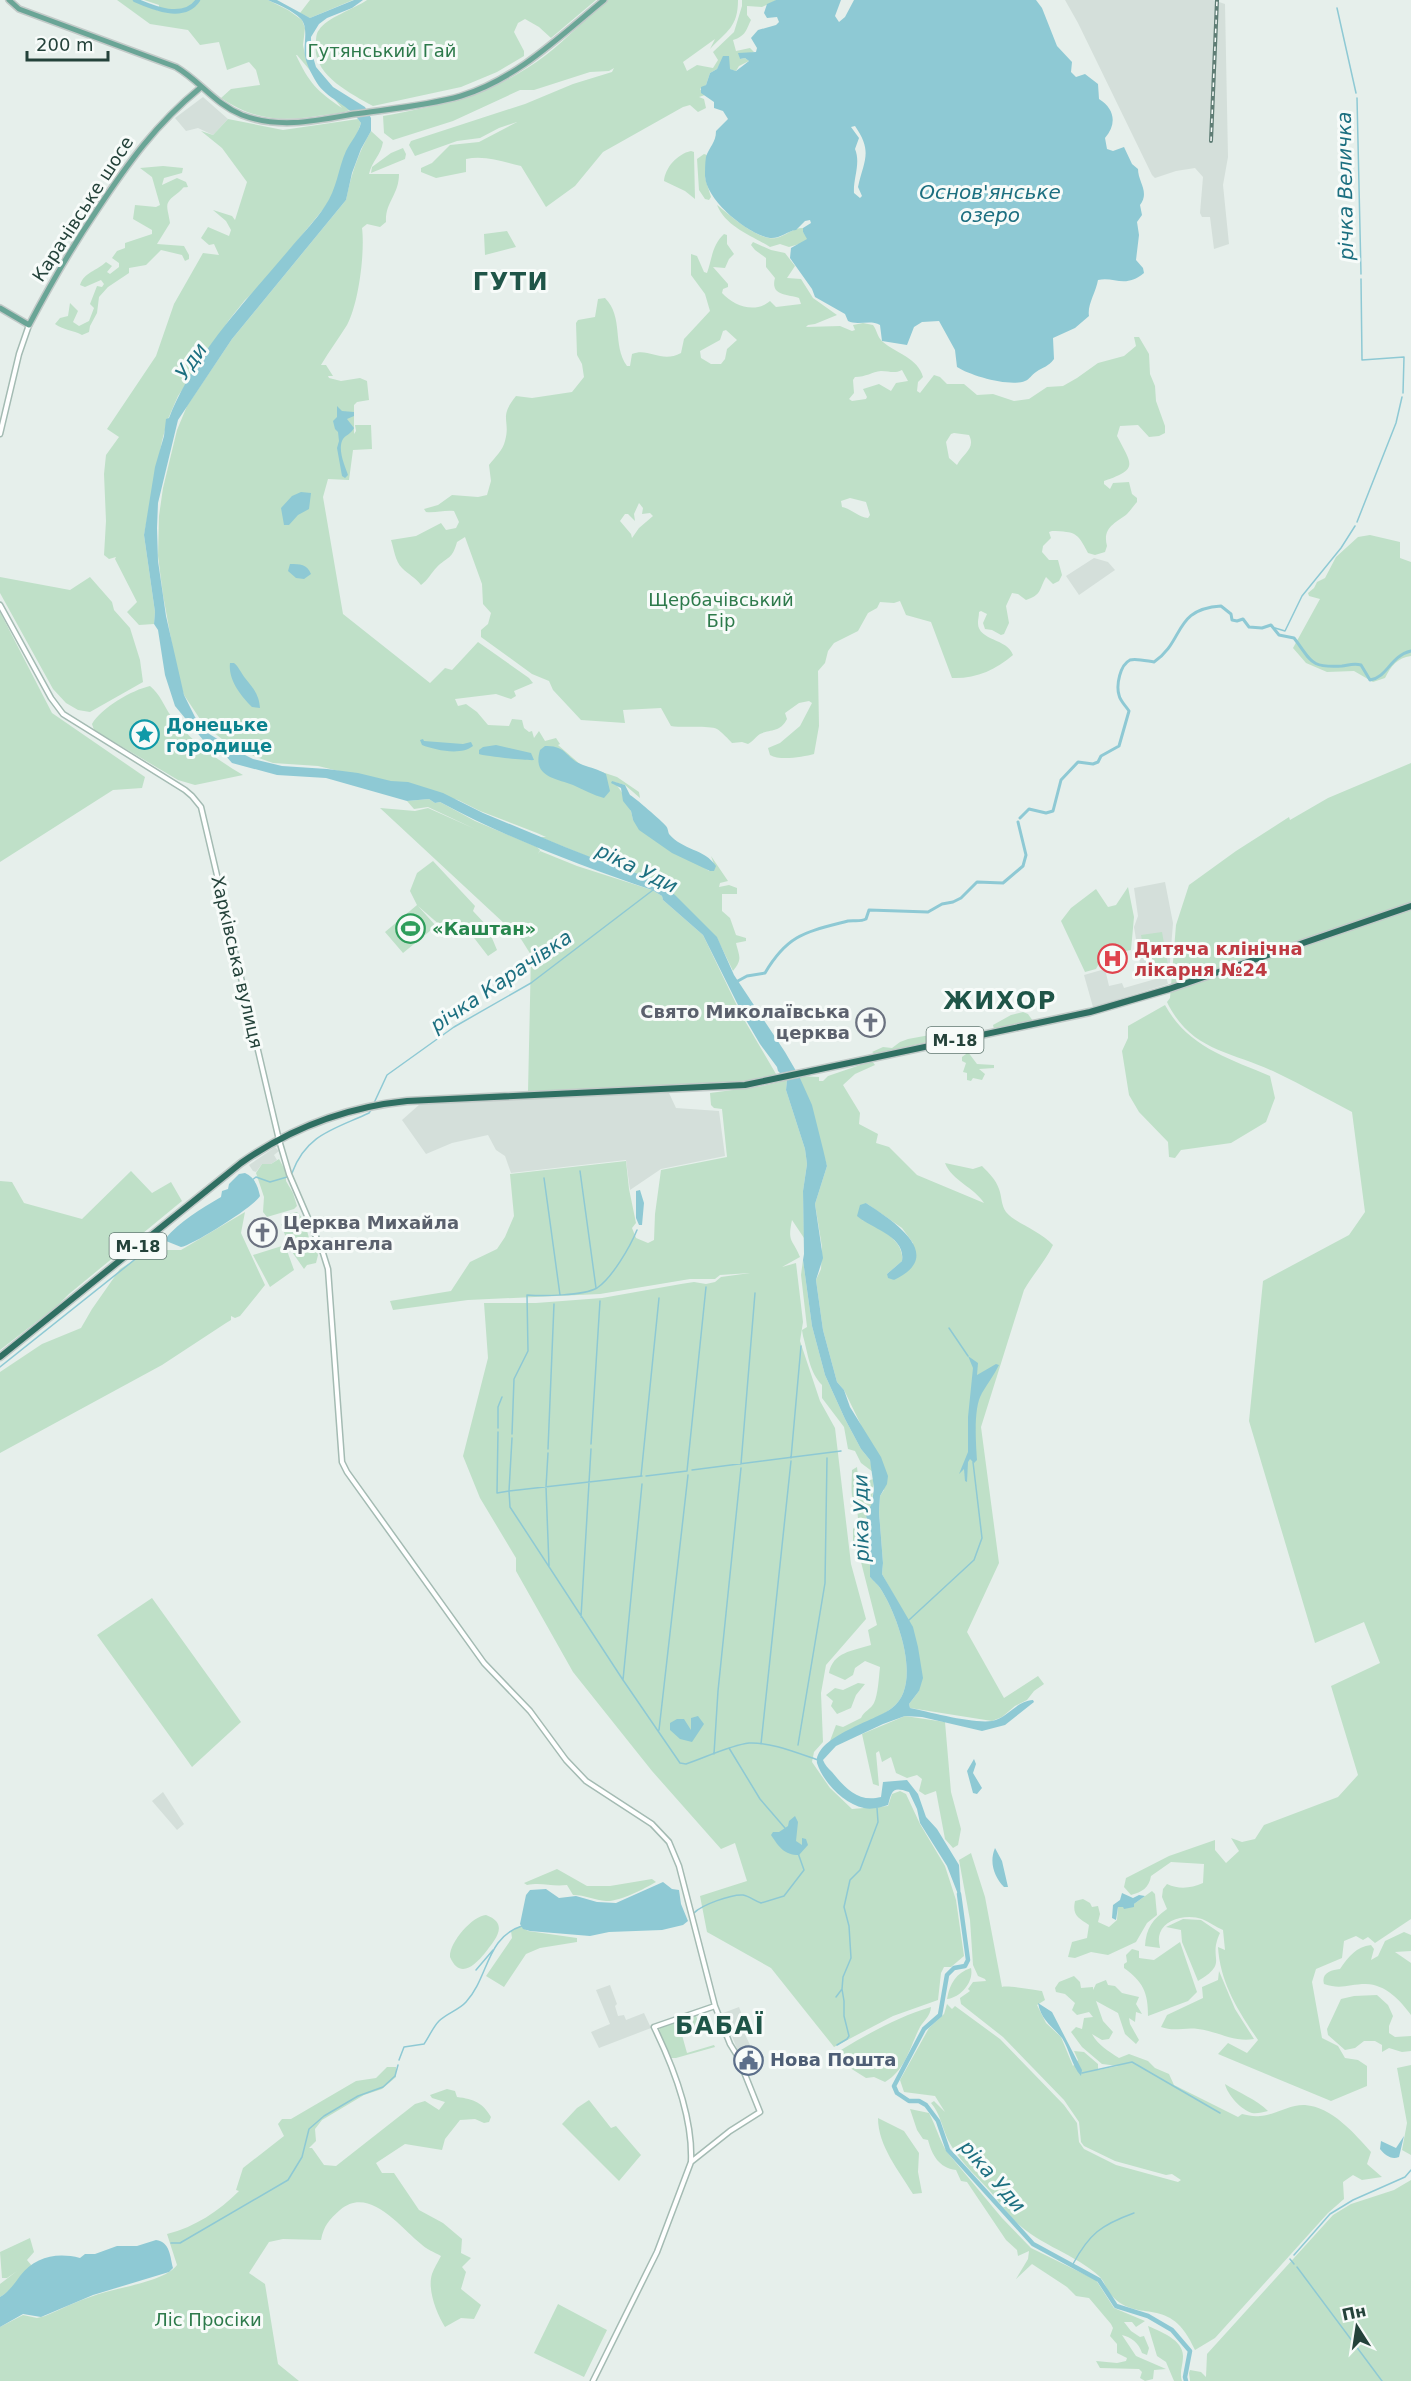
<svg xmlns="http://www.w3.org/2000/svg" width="1411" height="2381" font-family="'DejaVu Sans',sans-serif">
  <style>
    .built { fill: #d4dfda }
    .green { fill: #bfe0c8; fill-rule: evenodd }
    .water { fill: #8ec9d4; fill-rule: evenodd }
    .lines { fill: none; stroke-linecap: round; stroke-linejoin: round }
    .stream { stroke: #8ec9d4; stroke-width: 1.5 }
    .canal { stroke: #8ec9d4; stroke-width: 3 }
    .river { stroke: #8ec9d4; stroke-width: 4.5 }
    .secondary-casing { stroke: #a4bbb3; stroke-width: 7 }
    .primary-casing { stroke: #c2cac8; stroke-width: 8 }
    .highway-casing { stroke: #c2cac8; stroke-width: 9 }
    .secondary { stroke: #fff; stroke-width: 4 }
    .primary { stroke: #6aa596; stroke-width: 5 }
    .highway { stroke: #2f6f62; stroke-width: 6 }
    .rail-casing { stroke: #5f7d75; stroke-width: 4 }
    .rail { stroke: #f7fbf9; stroke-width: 1.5; stroke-dasharray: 4.5; stroke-linecap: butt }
    .labels { text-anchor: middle; stroke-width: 6; stroke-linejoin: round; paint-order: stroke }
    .shield { fill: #f7fbf9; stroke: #637a73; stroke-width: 1.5 }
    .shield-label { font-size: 16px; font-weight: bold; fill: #24423a }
    .park-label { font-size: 18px; fill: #2d7a4b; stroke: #f7fbf9 }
    .street-label { font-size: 18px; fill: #24423a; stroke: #f7fbf9 }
    .culture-label { font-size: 18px; font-weight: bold; fill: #0d838f; stroke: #f7fbf9; text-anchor: start }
    .leisure-label { font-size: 18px; font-weight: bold; fill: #27864d; stroke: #f7fbf9; text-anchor: start }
    .health-label { font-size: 18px; font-weight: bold; fill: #be3a42; stroke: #f7fbf9; text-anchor: start }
    .worship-label { font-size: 18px; font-weight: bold; fill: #5b616d; stroke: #f7fbf9; text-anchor: end }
    .service-label { font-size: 18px; font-weight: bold; fill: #4e5e75; stroke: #f7fbf9; text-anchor: start }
    .water-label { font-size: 20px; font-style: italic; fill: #1c6f80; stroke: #f7fbf9 }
    .district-label { font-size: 24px; font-weight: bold; letter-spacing: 1.5px; fill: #1f5548; stroke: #f7fbf9 }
  </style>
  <rect width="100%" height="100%" fill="#e6efeb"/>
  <path class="built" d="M1065,0H1213L1225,4L1228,157L1223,185L1229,244L1214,249L1210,217H1202L1200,213L1203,177L1195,168L1176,171L1155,178L1152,175L1078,23Z
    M203,97L228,119L213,135L198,128L186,131L175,118Z
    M1094,558L1108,562L1115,570L1079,595L1066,576Z
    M1165,882L1173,923L1169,974L1145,979L1142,976L1134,927L1138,916L1134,888Z
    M1105,969L1109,986L1122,983L1124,988L1166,976L1168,984L1093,1007L1084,975Z
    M669,1093L676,1108L719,1111L725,1156L661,1169L630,1190L626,1160L511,1173L505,1156L496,1150L488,1135L452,1143L426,1154L402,1120L420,1104Z
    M275,1147L279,1151L274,1155L277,1160L271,1164H262L256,1172L253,1171L249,1165Z
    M163,1792L184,1824L177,1830L152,1801Z
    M610,1985L617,2004L615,2006L618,2016L624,2015L626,2020L644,2013L651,2028L599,2048L591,2032L610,2024L596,1990Z
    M739,2007L742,2015L741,2026L751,2047L739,2054L723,2013Z"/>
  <path class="green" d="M117,0H133L159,11V5L144,0H268L288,10L302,20L305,28L303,45L306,60L350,110C343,113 334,114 324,115C285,122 255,121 221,98L231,89L260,85L256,70L249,62L227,70L219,42L200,45L188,30L150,24ZM296,55H297L342,108C317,91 309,83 296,55Z
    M310,0H353L310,18L300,13Z
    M367,0H596L551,38L539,27L525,19L518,23L514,32L524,51V56L497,72L461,87L373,106C350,93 311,74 316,43C316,39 316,33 319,30C326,18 354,9 367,0Z
    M607,0H738C738,27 727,31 710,49L715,39L683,62L687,71L697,65L713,68L718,60L713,52L734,32L742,6V0H777L762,7L747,6V15L751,20C746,30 746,36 733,40L736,51L750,48L754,52L747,54L739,53L740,59L745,58L749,61L739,66L736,71L729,69L723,58L717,69L710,73L706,85L700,89L705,95L699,97L704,99L706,108L698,112L690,105L683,107L603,152L575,186L546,207L521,166C504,162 485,155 466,159V172L436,178L421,172V168L432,163L450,145L479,142L517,122L499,128L480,138L457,141L415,156L409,145L411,141L525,104L573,84L612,72L614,68L609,71L590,72L534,90H520L453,121L393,140L384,133L383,116C446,104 493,95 546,55C568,38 586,18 607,0Z
    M228,119L283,130L358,119L361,123L335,191L325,207L261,285L245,300L229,320L178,396L168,419L162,441L144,535L155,612L154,624L139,625L127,612L137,602L115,559L116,557L109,559L104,555L106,521L104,474L106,455L119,437L107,429L156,356L174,304L203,253L219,255L214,244L209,245L201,238L208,227L229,236L231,230L226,221L213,210L232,216L235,220L247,182L222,148L201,131L213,135Z
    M371,131L383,142C381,155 372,161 369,174H399C399,195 385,202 386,222L380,227L367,224L362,228C365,251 359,303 347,325C339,338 329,351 321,365H326L333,376H328L329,378L341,381L360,378L367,381L369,400L357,402L354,405V434L356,431L355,425H371L372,449L353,450L349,480L328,479L323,497L343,614L430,683L445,668L452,670L478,642L529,678L533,683L514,691L516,696L511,699L496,694L455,699L458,706L466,704L477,712L488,725L509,726L512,719L522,720L524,728L529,732L532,731L534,738L539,731L545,741L556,738L560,744L558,745L581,765L617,777L639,792L640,798L625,785L614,782C623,792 631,806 633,820L709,871L715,867L711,856L728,881L720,883L719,887L729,885L737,888V894H722V911L730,918L736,935L746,938V941L736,943C739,956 743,959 733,971L717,938L649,876L628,873L540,837H546L537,833L480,811L458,800L318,766L273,763L256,757L227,743L204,725L184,695L178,677L163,595L158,556L159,516L163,488L177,430L187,406L232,339L346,200C351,175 358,153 371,131Z
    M403,148L406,154L405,159L371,173L372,167L391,153Z
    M691,151L694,152L695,199L685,191L664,181C665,168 677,154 691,151Z
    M704,154L707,155L705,178L711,197L709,200L705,199L699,190L697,159Z
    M163,166L183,168L182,173L164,178L162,185L177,178L186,182L188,187C180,188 186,186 179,192C163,204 167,204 170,223L157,244L184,246L189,255V259L185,261L182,255L161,250L146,265L129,268V273L108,287L99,297L97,313L90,326L89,332L82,335C73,330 63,330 55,324L60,318L68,316L70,303L78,311L73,322L79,326L89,321L94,308L90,304L97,286L102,287L104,284L101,280L85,287L80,285C84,272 97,271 106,262L112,266L107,272L110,274L119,267V263L112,258L117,251L125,248V243L152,234V230L133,219L135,205L156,207L160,205L152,177L140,168Z
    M717,205C730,215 758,241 776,238C786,236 792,228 803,228V232L808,239L806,242L789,247L780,244L770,247C751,235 726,227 717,205Z
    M507,231L516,247L485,255L484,234Z
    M724,234L727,235V244L734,254L729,259L725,268L713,267L728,284V287L723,289L722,293C734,306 755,314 770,301L776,307L801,304L799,298C787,294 770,296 775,278L766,267V258L755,250L751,245L753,242L771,250L785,253L795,266L787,278L801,279L813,298L837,315L815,324L808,325L806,327L840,326L852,331L855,330L853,325L863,323L873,325C877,330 877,337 883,342C896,353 918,358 923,377L918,382L917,391L920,393L934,375L940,377L947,384H964L977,395L993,394L1014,401L1029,399L1047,387L1063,386L1077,378L1098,363L1124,356L1136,346L1134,337H1139L1149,354L1150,374L1155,386L1156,401L1165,426V433L1159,436L1149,437L1138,425L1120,426L1117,436C1132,465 1139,469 1104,481V484L1110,489L1113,483L1129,482L1132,494L1137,498V502C1134,505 1131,510 1127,514C1116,523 1102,527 1107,546L1105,552L1095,555L1088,553C1077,532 1076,532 1052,531L1049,532L1051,538L1043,546L1042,552L1049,560H1058L1062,575L1059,581L1053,584L1046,577C1039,589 1042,595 1026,600L1018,594L1012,593L1006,606L1009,623L1004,634L1001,635L992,630L985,629L983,623L987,614L981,611L979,612C979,616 978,619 978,622C977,641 1008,638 1013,655C996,670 975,679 952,678L931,622L906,615L900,601L894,603L880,602L877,608L868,613L858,631L834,643L828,651L825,663L818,671L819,726L814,754C803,757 780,761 770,755L768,748L780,743L800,726L812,703L809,701L799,703L785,713L787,719C780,733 770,729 760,734C755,737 754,741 748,744L742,742L732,743C728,739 722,732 717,729C709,725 682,728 671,726L661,708L623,710L625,723L581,720L553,690L549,681L532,674L481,637V630L488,624L491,613L483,604L482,584L465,537L457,542C452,560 448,556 437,567C431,573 428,580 421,585C415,577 409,575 402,568C395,561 394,549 391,540L416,536L441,523L446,530L456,528L459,522L454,511C444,510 436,513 426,512L424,509L438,505L452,495L478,497L487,495L491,481L489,465C495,457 503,450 505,441C511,420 498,418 516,396L532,398L572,392L584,377L582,364L577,355L576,323L578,320L595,317L598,299L605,298C624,317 612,345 627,366H630L632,354C649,347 661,364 681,353L684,339L710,311L705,294L691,275V254L697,256L704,272L707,273C712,259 712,245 724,234ZM726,330L737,340L727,349L725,359L721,364H711L701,358L700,351L720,340L723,331ZM902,370L908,381L896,383L891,391L879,384L863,389L867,397L866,399L852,401L849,399L854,393L853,380L855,377C866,377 872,372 881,371C890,371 894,374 902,370ZM954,433L969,435C976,449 963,453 957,465L949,458L946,442L951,434ZM850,498L866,502L870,515L868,518C858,517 852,509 842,507L841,501ZM639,503L643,508L642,514L650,513L653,516L639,528L632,538L631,534L620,521L625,514H628L635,521L634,514Z
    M1370,535L1400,542V558L1411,562V656C1397,658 1391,666 1385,678L1373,682L1354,671L1327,672L1306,663L1293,648L1320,599L1309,596L1308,593L1314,588L1317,582L1325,578L1336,557L1358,537Z
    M0,577L70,590L90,577L112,602L114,610L130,628L140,660L143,682L90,712L78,710L66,703L53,689L0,593Z
    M0,612L52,713L145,777L142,788L113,790L0,862Z
    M150,686C160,694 164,706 171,716C191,741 216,759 243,775L195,785L178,780L94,730L92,724C101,708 132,690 150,686Z
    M1411,763V1919L1375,1943L1368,1937L1363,1940L1356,1936L1344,1941L1342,1958L1316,1969L1312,1982L1322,2038L1338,2046L1345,2058L1358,2060L1367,2066V2086L1331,2101L1218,2054L1228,2043L1247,2053L1258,2040C1238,2011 1220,1982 1218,1947L1225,1950L1223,1930C1216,1927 1209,1922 1202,1919C1188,1914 1165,1918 1160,1933C1158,1938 1159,1943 1160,1948L1145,1946C1146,1928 1153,1919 1167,1909L1162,1897L1163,1889L1167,1884C1180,1890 1191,1888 1203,1883L1204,1864L1171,1862L1151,1876C1149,1888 1142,1892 1131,1895L1124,1887L1126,1878L1169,1856L1215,1840V1850L1226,1863L1239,1851L1231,1838L1242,1842L1255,1839L1264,1825L1338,1797L1358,1775L1331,1686L1380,1663L1364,1622L1315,1643L1249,1421L1263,1281L1349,1235L1365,1212L1352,1112C1327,1099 1302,1085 1277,1073C1232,1051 1191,1052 1167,1002L1170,998L1176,925L1189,885L1236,851L1289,817L1290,820L1328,798Z
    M429,799L435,803L440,802L475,821L537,847L540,850L538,854L540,851L577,866L652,890L662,896L663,900L703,935L742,1016L776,1074L751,1081L726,1084L528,1092L531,955L521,939L380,808L415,811L428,808L475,829L428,807L414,809L407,801Z
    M433,861L475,906L473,911L487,926L497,950L488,956L471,934L449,933L418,906L436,926L403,953L385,932L417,905L410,891L417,873Z
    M1128,887L1134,917L1131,950L1104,955L1096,969L1085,972L1061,921L1071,908L1096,889L1108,907L1116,905Z
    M1162,932L1169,971L1148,975L1141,935Z
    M1165,1005C1188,1047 1228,1058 1270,1076L1275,1098L1266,1122L1231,1143L1181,1150L1175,1158L1169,1157L1168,1142L1139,1112L1129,1095L1122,1051L1128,1038V1026Z
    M1023,1012L1028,1014L1033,1021L994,1029L993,1025L1011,1015Z
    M968,1028L975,1031L875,1054L872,1052L883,1047L892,1048L900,1042L908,1039Z
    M964,1045L968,1046L970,1049L968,1052L977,1064L994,1065V1068L979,1069L985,1074L982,1080L973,1078L971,1081L967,1080V1073L963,1072L966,1063L962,1061V1057L966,1054Z
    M872,1061L875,1065L855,1074L843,1085L860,1113L859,1124L878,1134L876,1143L889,1147L917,1175L984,1203C974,1187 952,1181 945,1163L973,1169L982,1166C989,1173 996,1180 999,1189C1002,1197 1001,1205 1006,1212C1015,1223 1039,1230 1053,1245C1045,1262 1033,1274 1024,1290L981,1427L999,1563L967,1632L1004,1698L1038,1676L1044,1684L1034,1691L1027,1700L1015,1706L1002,1717L992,1721L910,1708L909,1704L919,1691L902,1610L882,1574L883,1563L879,1512L880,1496L884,1490L860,1423L844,1390L837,1382L823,1330L816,1280L821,1269L822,1247L815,1204L827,1166L799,1076L819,1077V1081H823L828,1076ZM866,1203L902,1228L913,1243L894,1280L887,1274L902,1261C905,1240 878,1227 862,1220Z
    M787,1080L786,1090L805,1149L807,1164L803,1191L804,1238L792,1220C787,1243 793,1239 800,1257L782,1267L796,1263L803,1322L800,1341L820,1401L835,1428L851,1564L866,1619L826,1665L821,1693L823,1742L814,1752L812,1762L830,1788L852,1809L888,1806L892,1794L900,1791L906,1794L920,1824L945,1866L956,1900L964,1956L951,1967H944L941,1973L938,2000L893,2016L834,2047L771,1968L707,1932L700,1896L747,1881L735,1843L721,1849L652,1771L573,1672L516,1571V1558L480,1498L463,1456L488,1358L484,1303H536L602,1298L681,1284L694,1282L706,1284L715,1282L721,1277L750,1273L720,1275L715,1279H690L600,1294L468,1300L393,1310L390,1301L451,1291L470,1262L497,1249L505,1237L514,1216L510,1174L626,1161L629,1189L636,1223L632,1228L636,1238L648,1243L654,1240L655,1214L661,1170L727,1157L722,1109L714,1108L711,1105L710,1093L763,1086Z
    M279,1159L286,1172V1181L293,1193L297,1206L294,1209L267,1217L263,1212L264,1197L256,1173L262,1164H271Z
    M131,1171L152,1193L171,1182L182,1201L69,1294L57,1306L0,1350V1181L12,1182L24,1203L82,1219Z
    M245,1212L241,1233L265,1285L240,1316L235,1318L231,1316V1320L226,1323L162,1365L0,1453V1372L42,1344L81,1328L92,1309L120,1269L151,1250H181Z
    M297,1212L304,1220L309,1238L314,1244L318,1255L316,1263L307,1265L304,1269L290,1249L281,1224L288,1223L283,1220L282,1216Z
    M285,1245L294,1270L270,1287L253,1255Z
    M803,1260L812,1326L825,1375L845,1419L861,1449L870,1460L873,1472L861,1463L855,1451L848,1449L844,1427L822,1398V1385C809,1372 808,1353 803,1336L802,1330L807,1327L801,1275Z
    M857,1467L860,1494L862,1482L874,1479L872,1503L866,1520L870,1532V1577C874,1582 879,1585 882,1591C898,1617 923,1685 892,1708C875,1721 849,1731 830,1741L836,1725L843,1727L861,1718C864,1711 871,1709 874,1703C878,1695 879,1676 880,1667L865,1661L855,1668L853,1675L845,1680L829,1673C833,1652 852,1651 871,1645L868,1630L877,1625L861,1562L853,1540V1529C863,1518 855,1508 852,1496C851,1488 852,1478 852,1470Z
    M152,1598L241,1722L192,1767L97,1635Z
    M858,1683L865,1684L856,1695L851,1708L837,1714L831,1706L833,1701L826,1695L835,1688L843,1690Z
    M905,1716L945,1722L951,1792L961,1829L958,1845L953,1848L945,1839L936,1791L925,1795L919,1791L922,1779L917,1775L907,1778L896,1773L891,1757L882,1762L879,1751L876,1753L879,1786L873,1784L862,1734Z
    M971,1853L985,1897L1002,1987C1007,1985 1033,1990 1042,1991L1045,2000L1037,2005L1046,2023L1061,2037L1073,2066L1078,2060L1074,2051L1084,2052L1098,2064V2070L1118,2066L1102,2064L1082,2047L1071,2032L1076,2027L1082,2029L1084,2018L1093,2017L1089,2012L1077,2015L1072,2010L1075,2003L1065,1994L1056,1992L1055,1988L1059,1982L1074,1976L1080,1982L1081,1988L1093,1987V1990L1096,1984L1106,1980L1108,1985L1115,1986L1122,1993L1139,1997L1136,2004L1142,2014L1136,2012L1135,2022L1129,2018L1130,2024L1139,2040L1136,2044L1125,2034L1118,2013L1096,2001L1103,2021L1113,2032L1109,2039L1102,2040L1092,2034C1098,2045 1108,2051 1119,2058L1129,2054L1148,2061L1155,2068L1169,2074L1174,2085L1238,2117L1242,2114C1248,2115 1254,2117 1260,2116C1272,2116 1290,2104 1305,2105C1332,2107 1354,2133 1371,2152L1367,2164L1382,2177L1362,2180L1353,2175L1343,2182L1344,2199L1328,2213L1215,2338L1195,2350C1170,2293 1139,2325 1112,2296C1106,2290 1105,2282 1100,2277C1074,2253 1037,2245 1012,2218C1004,2209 997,2199 989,2190C974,2174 958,2159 948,2140C942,2127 940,2113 931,2103L934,2101L945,2112L935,2096L904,2092L900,2080L929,2028L944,2014L947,2004L952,2009L955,2006L1000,2039L1064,2105L1077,2123L1079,2142L1084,2149L1116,2165L1178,2182L1181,2180L1172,2174L1166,2175L1115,2161L1084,2146L1081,2142L1079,2122L1064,2100L1003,2037L961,2004L960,1998L970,1991L968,1989L973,1982L986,1981L985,1979L978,1976L973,1965L970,1920L959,1860Z
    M557,1869L587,1886H610L652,1879L656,1882C644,1889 619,1902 606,1901C595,1900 585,1895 573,1895L567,1885C551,1887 543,1882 527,1885L524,1883Z
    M1152,1891L1155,1894L1157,1915L1147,1923L1136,1942L1108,1955L1091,1952L1075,1958L1068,1957L1072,1942L1087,1938L1089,1925C1078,1918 1072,1915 1075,1901L1083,1899L1090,1903L1092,1907L1098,1906L1100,1914L1098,1922L1109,1927L1117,1920L1118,1907H1134V1904Z
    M486,1915C510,1924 495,1940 485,1953C475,1965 460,1980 450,1957C449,1943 472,1916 486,1915Z
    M1183,1919L1201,1920L1220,1933C1207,1960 1230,1962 1198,1981L1182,1942L1181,1930L1166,1927Z
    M520,1926L528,1931L577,1938V1942L540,1948L526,1954L504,1987L486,1976L512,1938L511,1931Z
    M1404,1932L1411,1935V1951L1395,1952L1411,1963V2015C1401,2001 1385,1984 1366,1984C1349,1984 1341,1990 1324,1984C1321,1973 1331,1970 1340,1969C1349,1956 1356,1947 1371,1945L1374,1949L1371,1960L1378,1956L1385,1941Z
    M1180,1942L1197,1992L1188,2001L1148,2016C1148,1992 1143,1982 1124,1968V1964L1127,1962L1126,1955L1132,1949L1139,1951V1958L1154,1960Z
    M971,1968C974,1982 961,1997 947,1999C950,1983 956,1973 971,1968Z
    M1219,1971L1235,2009L1254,2039C1235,2043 1217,2031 1198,2029C1185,2027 1174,2032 1161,2027L1167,2015L1203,1998L1202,1987L1218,1980Z
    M1377,1995L1388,2005L1393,2016L1389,2026V2033L1395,2037L1411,2036V2051L1402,2052L1389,2048L1382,2052V2045L1375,2041H1364L1355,2048L1345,2050L1328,2035L1327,2029L1341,1999L1354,1996Z
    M931,2007C930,2017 925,2019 920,2027C910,2046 906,2070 885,2082L874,2077L866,2078L839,2061L841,2050C869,2033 900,2016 931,2007Z
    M696,2015L700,2029L682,2035L687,2053L714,2045L715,2047L676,2058H671L659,2031L660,2027Z
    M1411,2065V2155L1402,2150L1407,2123L1397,2068Z
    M387,2067H396V2077L382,2089L364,2095L322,2120L315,2129L316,2141L309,2148H312L324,2165L336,2166L415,2104L425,2101L439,2110L445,2102L432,2098L430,2095L447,2089L455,2091L457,2097C474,2099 483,2103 491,2117L489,2122L484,2123L475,2119L460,2120L445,2139L442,2150L405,2144L376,2163L382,2173H394L419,2210L443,2223L462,2239L461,2253L471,2258L462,2267L466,2272L461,2289L481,2305L474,2319L461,2318L445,2327C437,2314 427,2290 432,2274C434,2268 438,2262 441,2256C434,2252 426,2249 421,2244C400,2227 369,2185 340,2210C329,2220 324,2225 321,2240L283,2239L269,2242L249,2273L265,2284L278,2364L299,2381H0V2327L23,2315L37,2318L45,2316C61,2309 77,2301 93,2296C114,2288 165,2282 177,2265L167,2234C195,2227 219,2211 239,2191L236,2190L243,2168L284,2136L278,2124L282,2119H291L356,2081L376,2078Z
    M1225,2084C1239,2093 1256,2099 1268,2111C1263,2112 1257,2114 1252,2113C1241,2110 1227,2094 1225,2084Z
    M589,2100L611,2128L616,2126L641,2155L619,2181L562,2124L577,2108Z
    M910,2109L929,2113C936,2126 939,2139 947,2152L1002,2218L1031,2248L1096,2280L1114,2308L1145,2321L1136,2327L1132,2322H1124L1131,2331L1140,2337L1144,2336L1149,2348L1147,2355L1142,2353C1139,2343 1131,2337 1122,2335L1136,2356L1166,2369L1154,2370L1153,2379L1145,2381L1140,2378L1142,2372L1139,2369L1100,2368L1096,2361L1117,2363L1126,2361L1127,2358L1117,2353V2344L1110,2336L1113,2328L1111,2324L1089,2298L1076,2296L1067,2287L1032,2264L1016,2279L1028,2259L1029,2251L1018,2256L1017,2250L1006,2240L967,2182L961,2181L956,2170C939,2168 932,2155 928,2140L923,2139L917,2130Z
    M878,2118L904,2131L919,2153L918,2172L922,2193L913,2194C899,2171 878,2146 878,2118Z
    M1411,2180V2381H1190L1189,2373L1190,2370L1201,2372L1206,2377L1207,2354L1333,2215L1351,2204L1394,2190Z
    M30,2238L34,2252L27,2260L32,2266C21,2276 13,2290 0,2297V2284L17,2271L7,2278H2L0,2252Z
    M558,2304L607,2330L584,2377L534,2353Z
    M1148,2326C1161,2332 1184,2340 1183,2357C1183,2365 1179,2373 1182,2381H1174L1166,2362L1157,2356Z"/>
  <path class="water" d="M268,0H277L310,18L354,0H363L352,8L327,18L319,24L311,37V50L316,67L333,87L365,107L371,118V131L361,149L352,173L346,200L232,339L178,420L158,503L157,528L158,561L166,616L184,695L195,717L206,732L237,751L253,759L282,766L327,769L358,773L391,781L408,782L443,793L483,813L565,847L626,871L649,876L675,895L717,937L734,975L785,1052L799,1076L812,1105L823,1149L827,1166L815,1204L823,1258L816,1280L823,1330L837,1382L844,1390L850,1407L881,1457L888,1476L887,1484L880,1496L879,1512L883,1563L882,1574L913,1627L918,1647L923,1678L919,1691L909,1704L910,1708C929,1712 974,1724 992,1721C1008,1718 1016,1701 1033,1700L1034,1702L1005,1725L982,1731L922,1717L905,1716L883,1724L836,1746L823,1760C825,1765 828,1768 832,1772C845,1788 858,1803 881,1797L883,1782L907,1780L918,1794L926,1817L937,1829L959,1865L961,1902L947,1866L920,1823L917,1809L909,1792C892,1786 892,1791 888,1805C881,1807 872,1810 864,1808C844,1804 823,1782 817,1763C814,1737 875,1721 892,1708C923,1685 898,1617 882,1591C879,1585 874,1582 870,1577V1532L866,1515L872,1503L874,1488L870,1460L861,1449L845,1419L825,1375L812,1326L803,1260L804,1254L803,1191L807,1164L805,1149L786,1090L787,1080L778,1071L777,1067L760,1044L743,1015L703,935L663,900L662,896L652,890C579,865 507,838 440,802L435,803L429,799L407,801L326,778L277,775L232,763L225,755L204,741L175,706L165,675L158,630L154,624L155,612L144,535L155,467L164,436L166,419L169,418C195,352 248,299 293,245C304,232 316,220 325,206C337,189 338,169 346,151C351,141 358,134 361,123C349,105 330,100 319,86C314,79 306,64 305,56C303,45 309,28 301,19C292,10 279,5 268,0Z
    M776,0H841L835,16L839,22L845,17L854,0H1036L1042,8L1057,46L1072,62L1071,72L1076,77L1085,74L1098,84L1099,99C1115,109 1117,124 1105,138L1107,149L1113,151L1124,147L1132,164L1138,169C1138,182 1150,192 1140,205L1142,215L1137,222L1139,235L1136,260L1143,268L1144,273C1125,289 1114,276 1098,280C1096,292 1087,305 1089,316L1075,328L1053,338L1054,359C1048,367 1043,367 1036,372C1031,375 1030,379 1025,381C1010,387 971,376 957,367L955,350L939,321L922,322L914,327L907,345L882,341L880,325C870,319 858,326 848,321L845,314L815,297L812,289L790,258L791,248L807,239L803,232V228L811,223L810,220L805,221L796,230C787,231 780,239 770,238C747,234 706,200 705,176C705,170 705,163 706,157C709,147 716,143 716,131L728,119L723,111L714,108V102L701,93V87L706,85L710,73L717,69L723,56H729L730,69L736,71L749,61L745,58L740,59L738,53L756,52L757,48L751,38L758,30L776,25L779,22L777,17L767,18L764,13L767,4ZM855,126C873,152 864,160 858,187L862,196L860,198L854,193C853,179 861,163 855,149L859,138L851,127Z
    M337,406L342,411L354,412V416L347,419L354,428C351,434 347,434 343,439C337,449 345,466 348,475L345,478L342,476L337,448L339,441L338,432L335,429L333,421L337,417Z
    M301,492L311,493L309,509L298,515L289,525H284L281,508L292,496Z
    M290,564C300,564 307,564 311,574L304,579L296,578L288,571Z
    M230,663H234C239,667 241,673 245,678C253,688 259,694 260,708L252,707C241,696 228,680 230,663Z
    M423,739L424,741L463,744L471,742L473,746C461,756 435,750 422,745L420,740Z
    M496,745L531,753L534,760C530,761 483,756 479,754V750L483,747Z
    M545,746C567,745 566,759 583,765C591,768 598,769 606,774L610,791L604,798C593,795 584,790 573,785C555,778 532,777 540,750Z
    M612,781L625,785L630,795C633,796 663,822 666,826C668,828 668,832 669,834C682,850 705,849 716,866L714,871H710L672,853L639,830L633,820L631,811L623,801L621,788L611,783Z
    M245,1173C255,1177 258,1187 260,1196C255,1206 193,1245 181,1247L166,1241L165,1239C180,1221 201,1209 221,1197L222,1191L228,1189L229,1184L239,1174Z
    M640,1190L644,1203L642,1225H639L636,1218V1191Z
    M866,1203C893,1221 947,1255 894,1280L888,1278L887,1274L902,1261C906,1236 872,1229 857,1216L860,1205Z
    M968,1356L978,1363L977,1375L996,1364L999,1365C994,1375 988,1383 982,1393C973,1408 976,1443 977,1460L974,1463L970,1459L968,1462L967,1482L965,1481L964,1469L959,1474L968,1452V1417L973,1368Z
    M698,1716L704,1724L692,1742L680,1739L670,1730V1723L677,1719H684L691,1730V1718Z
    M974,1759L976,1764L973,1773L982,1788L977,1794L973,1793L967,1771Z
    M795,1816L798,1822L796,1841L802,1845V1838L806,1839L808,1845L799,1855C784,1855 779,1847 771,1835L773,1832H779L788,1826L789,1821Z
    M995,1848L1002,1861L1008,1887H1004C994,1877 989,1862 995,1848Z
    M663,1882L672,1889L679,1890L681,1904L688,1921L683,1925L662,1930L609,1932L590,1936L530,1931L523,1929L520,1924L526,1895L530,1890L546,1889L559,1898L576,1896L597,1902L616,1903Z
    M1122,1893L1133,1898L1139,1895L1145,1896L1134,1904V1907L1124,1909L1123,1907H1118L1116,1920L1112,1918L1113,1905L1120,1900Z
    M1038,2003L1052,2012L1082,2070L1081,2076C1071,2065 1070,2050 1062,2038C1052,2026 1041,2020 1038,2003Z
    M1404,2136L1399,2157C1391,2160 1385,2155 1380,2149L1381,2141L1396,2148Z
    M156,2240C170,2242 170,2256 173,2268L169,2272L93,2295L41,2317L23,2314L0,2327V2297C9,2292 14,2284 20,2276C35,2257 56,2252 80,2258L85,2254H95L117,2246H137Z"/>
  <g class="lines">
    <path class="stream" d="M1337,8L1356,93
      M1357,98L1361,274
      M1361,279L1362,360L1404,357L1403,393
      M1357,522L1396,423L1402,397
      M1275,628L1285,631L1302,596L1341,548L1355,526
      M374,1103L387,1075L454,1027L531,983L653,890
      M580,1171L596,1288
      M292,1173C306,1134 335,1129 369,1113L371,1110
      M544,1178L560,1295
      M252,1180L256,1177L270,1182L287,1177
      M949,1328L968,1356
      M0,1367L153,1245L166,1241
      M498,1428V1407L502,1397
      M498,1432L497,1493L509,1491L510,1507L623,1680L680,1763L686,1764C704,1758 731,1745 749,1743C771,1742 797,1753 818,1760
      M512,1434L514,1379L528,1351L527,1295C542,1296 583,1296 597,1288C612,1278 630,1247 637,1230
      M512,1438L509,1491L642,1476
      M591,1444L600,1301
      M548,1449L554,1304
      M548,1453L546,1487L549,1566
      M791,1458L801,1346
      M741,1464L755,1293
      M692,1470L841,1451
      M687,1471L706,1287
      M641,1476L659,1298
      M646,1476L687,1471
      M581,1617L591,1449
      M909,1620L974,1560L982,1538L973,1462
      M623,1680L642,1484
      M659,1730L688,1475
      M761,1744L791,1461
      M798,1745L825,1583L827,1458
      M729,1748L760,1799L785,1828
      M714,1754L718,1691L741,1468
      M694,1913C701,1905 732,1894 743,1895C749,1896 755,1901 761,1903L784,1896L804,1870L798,1853
      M476,1970L493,1950
      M836,1997L842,1989L843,1977L851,1958L849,1926L844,1907L850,1880L860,1870L878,1822L877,1808
      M837,2045L847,2039L849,2036L844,2016V2001L842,1989
      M399,2060L404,2047L424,2044C429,2037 433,2027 439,2021C447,2013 459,2010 466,2002C489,1977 486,1937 522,1926
      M1082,2073L1132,2062L1220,2113
      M171,2243H180L288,2180L302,2157L309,2129L324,2116L358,2096L383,2087L395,2076L398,2065
      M1294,2255L1330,2214L1353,2200L1405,2177L1411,2170
      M1290,2259L1294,2264
      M1073,2264C1089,2234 1101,2225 1134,2213
      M1297,2267L1382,2381"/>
    <path class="canal" d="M1020,818L1029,809L1046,813L1053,811L1061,780L1078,762L1093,764L1098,762L1101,756L1119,746L1129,711C1126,706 1120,701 1119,695C1116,685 1120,665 1130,660C1136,658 1147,661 1154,662C1185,641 1173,609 1221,606L1231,614L1232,620L1237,621L1243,619L1249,627L1262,628L1271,625L1279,635L1294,638C1312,661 1309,668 1342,666C1349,665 1354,663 1361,665L1370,680C1388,677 1390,656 1411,651
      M736,982L747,976L765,973C788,934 806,932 848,921C854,920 860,922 866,919L869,910L928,912L942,904L953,902L961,898L977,882L1003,883L1023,866L1026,855L1018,822"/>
    <path class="river" d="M135,0C153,8 184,21 198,0
      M959,1894L968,1960L965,1966L954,1968L947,1975L940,2015L924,2029L894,2086L897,2093L909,2101H919L926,2105L938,2121L948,2150L1033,2244L1099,2280L1116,2306L1148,2316L1172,2330L1190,2351L1185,2377L1186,2381"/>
    <defs>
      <path id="secondary" d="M0,434L19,354L29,325
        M0,605L51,698L63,714L185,790L192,796L201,807L279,1140L289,1174L323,1253L328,1269L342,1462L347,1472L484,1663L530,1711L566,1760L586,1781L652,1824L669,1842L679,1866L715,2006L730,2044L738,2057L760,2112L730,2131L691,2162
        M593,2381L657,2252L691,2162C693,2117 673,2066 654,2027L715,2006"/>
      <path id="primary" d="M9,0L19,9L176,67C200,81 215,104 242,115C279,129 315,121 354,114C389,109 426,106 461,96C517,79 560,36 604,0
        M0,308L29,325C50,285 72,247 97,210C128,163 156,124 200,88"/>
      <path id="highway" d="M0,1357L241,1163C291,1128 347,1107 407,1101L745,1085L1090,1012L1169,989L1411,906"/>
    </defs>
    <use href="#secondary" class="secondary-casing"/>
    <use href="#primary" class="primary-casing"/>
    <use href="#highway" class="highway-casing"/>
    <use href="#secondary" class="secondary"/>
    <use href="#primary" class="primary"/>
    <use href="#highway" class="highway"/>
    <defs>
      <path id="rail" d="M1211,141L1217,0"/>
    </defs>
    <use href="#rail" class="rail-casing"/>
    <use href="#rail" class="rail"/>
  </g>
  <defs>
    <symbol id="sight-ring" viewBox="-11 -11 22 22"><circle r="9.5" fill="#f7fbf9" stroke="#0f9aa8" stroke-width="1.5"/><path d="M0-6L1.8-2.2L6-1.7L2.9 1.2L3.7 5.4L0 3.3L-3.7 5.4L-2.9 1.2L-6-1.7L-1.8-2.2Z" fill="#0f9aa8"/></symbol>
    <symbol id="stadium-ring" viewBox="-11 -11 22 22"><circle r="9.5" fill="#f7fbf9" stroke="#2e9e5b" stroke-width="1.5"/><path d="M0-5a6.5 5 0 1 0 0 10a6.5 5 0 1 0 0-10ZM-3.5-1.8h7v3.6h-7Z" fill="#2e9e5b"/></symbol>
    <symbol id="hospital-ring" viewBox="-11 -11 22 22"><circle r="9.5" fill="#f7fbf9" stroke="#e0444e" stroke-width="1.5"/><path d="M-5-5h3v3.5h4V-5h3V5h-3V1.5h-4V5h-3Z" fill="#e0444e"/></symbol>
    <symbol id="church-ring" viewBox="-11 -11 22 22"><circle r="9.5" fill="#f7fbf9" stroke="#6b7280" stroke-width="1.5"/><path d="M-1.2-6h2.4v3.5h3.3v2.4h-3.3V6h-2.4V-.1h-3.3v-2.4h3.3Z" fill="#6b7280"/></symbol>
    <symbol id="civic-ring" viewBox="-11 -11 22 22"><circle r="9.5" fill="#f7fbf9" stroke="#5c6f8a" stroke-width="1.5"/><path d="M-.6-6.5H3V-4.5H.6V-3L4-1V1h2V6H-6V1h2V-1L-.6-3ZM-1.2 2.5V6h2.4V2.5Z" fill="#5c6f8a"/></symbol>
  </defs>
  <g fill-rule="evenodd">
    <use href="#sight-ring" x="128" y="718" width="33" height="33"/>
    <use href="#stadium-ring" x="394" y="912" width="33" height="33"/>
    <use href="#hospital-ring" x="1096" y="942" width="33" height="33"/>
    <use href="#church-ring" x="854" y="1006" width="33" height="33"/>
    <use href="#church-ring" x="246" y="1216" width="33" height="33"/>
    <use href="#civic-ring" x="732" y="2044" width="33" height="33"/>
  </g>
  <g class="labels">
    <g class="shield">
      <rect x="926.5" y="1027" width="57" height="26" rx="4.5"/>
      <rect x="109.5" y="1233" width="57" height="26" rx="4.5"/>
    </g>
    <g class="shield-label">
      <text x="955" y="1046">М-18</text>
      <text x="138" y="1252">М-18</text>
    </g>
    <g class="park-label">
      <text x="382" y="57">Гутянський Гай</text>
      <text x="721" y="606">Щербачівський<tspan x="721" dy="21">Бір</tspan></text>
      <text x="208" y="2326">Ліс Просіки</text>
    </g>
    <g class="street-label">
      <text transform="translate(83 209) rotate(-57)" y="6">Карачівське шосе</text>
      <text transform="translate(237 962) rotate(77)" y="6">Харківська вулиця</text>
    </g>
    <g class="culture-label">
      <text x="166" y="731">Донецьке<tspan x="166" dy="21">городище</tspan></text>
    </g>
    <g class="leisure-label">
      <text x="432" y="935">«Каштан»</text>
    </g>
    <g class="health-label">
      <text x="1134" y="955">Дитяча клінічна<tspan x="1134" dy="21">лікарня №24</tspan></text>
    </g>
    <g class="worship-label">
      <text x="850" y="1018">Свято Миколаївська<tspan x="850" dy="21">церква</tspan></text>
      <text x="283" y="1229" text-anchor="start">Церква Михайла<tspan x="283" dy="21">Архангела</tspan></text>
    </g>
    <g class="service-label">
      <text x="770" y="2066">Нова Пошта</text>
    </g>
    <g class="water-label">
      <text transform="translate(1345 186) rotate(-91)" y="7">річка Величка</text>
      <text x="990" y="199">Основ'янське<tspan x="990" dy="23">озеро</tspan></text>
      <text transform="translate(191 361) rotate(-55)" y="7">Уди</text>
      <text transform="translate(637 868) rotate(26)" y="7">ріка Уди</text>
      <text transform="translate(501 981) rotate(-34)" y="7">річка Карачівка</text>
      <text transform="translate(861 1518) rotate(-91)" y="7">ріка Уди</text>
      <text transform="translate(993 2176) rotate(49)" y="7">ріка Уди</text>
    </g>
    <g class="district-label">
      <text x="511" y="290">ГУТИ</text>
      <text x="1000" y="1009">ЖИХОР</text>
      <text x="720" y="2034">БАБАЇ</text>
    </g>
  </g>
  <g transform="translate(1357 2327) rotate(348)" stroke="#f7fbf9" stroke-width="4.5" paint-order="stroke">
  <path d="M0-4.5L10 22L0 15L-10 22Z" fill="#24423a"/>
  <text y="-9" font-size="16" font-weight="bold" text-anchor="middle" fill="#24423a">Пн</text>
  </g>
  <path d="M27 51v9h81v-9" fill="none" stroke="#24423a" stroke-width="3"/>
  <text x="36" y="51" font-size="18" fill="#24423a" stroke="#f7fbf9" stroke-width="4.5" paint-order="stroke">200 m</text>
</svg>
